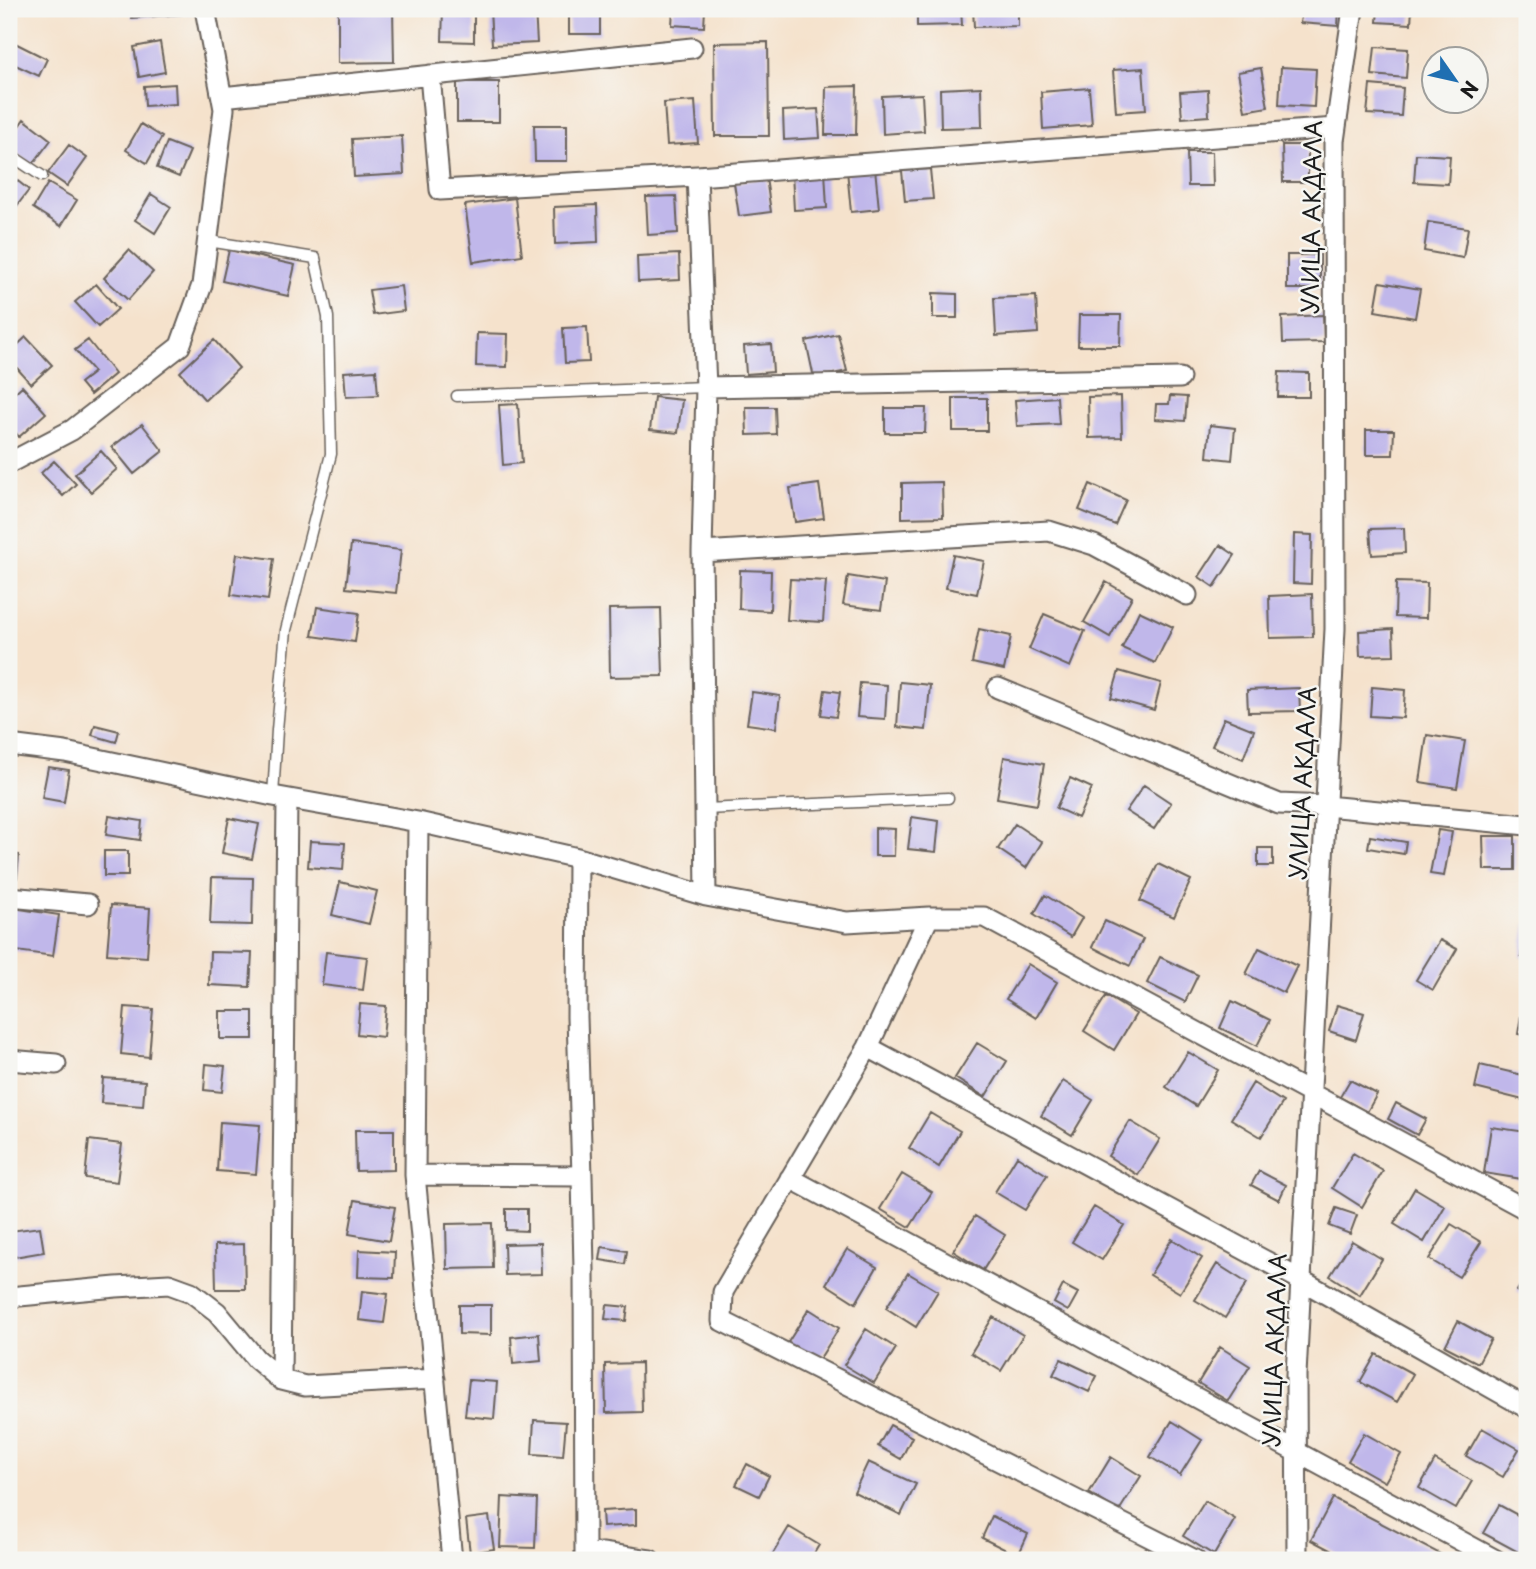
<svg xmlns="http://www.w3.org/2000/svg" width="1536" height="1569" font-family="'Playpen Sans',sans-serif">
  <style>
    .building { fill: #c0b7ea }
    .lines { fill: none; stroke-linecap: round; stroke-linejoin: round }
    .service-casing { stroke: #68615a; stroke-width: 13 }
    .minor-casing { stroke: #68615a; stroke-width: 23 }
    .service { stroke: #fff; stroke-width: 10 }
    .minor { stroke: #fff; stroke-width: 19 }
    .labels { text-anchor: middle; stroke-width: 5; stroke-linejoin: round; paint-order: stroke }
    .street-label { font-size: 23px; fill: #1c1c1c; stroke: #f6f6f2 }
  </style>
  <rect width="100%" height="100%" fill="#f6f6f2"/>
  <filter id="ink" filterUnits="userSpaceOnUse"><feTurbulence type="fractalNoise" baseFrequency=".0143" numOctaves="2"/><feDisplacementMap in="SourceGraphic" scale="14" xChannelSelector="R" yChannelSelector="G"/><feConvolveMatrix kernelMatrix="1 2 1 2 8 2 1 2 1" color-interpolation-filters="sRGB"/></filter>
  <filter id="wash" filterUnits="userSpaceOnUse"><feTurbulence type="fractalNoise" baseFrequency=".00686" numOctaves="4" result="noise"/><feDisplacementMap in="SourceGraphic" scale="28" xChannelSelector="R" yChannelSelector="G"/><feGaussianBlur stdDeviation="1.57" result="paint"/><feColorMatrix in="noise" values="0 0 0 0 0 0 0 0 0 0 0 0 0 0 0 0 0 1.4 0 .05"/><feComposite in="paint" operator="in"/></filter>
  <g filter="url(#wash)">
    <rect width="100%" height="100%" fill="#f5e2cc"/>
    <g id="blocks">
      <path class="building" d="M131,9H195L196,13L132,18Z
        M338,9H393L394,62L338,63Z
        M443,9H474V42L442,41Z
        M490,9H535L537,43L492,45Z
        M569,9H600V34H569Z
        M673,9H705L704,27L672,25Z
        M917,9H961L962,25L917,26Z
        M973,9H1018V26L974,27Z
        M1302,9H1339L1338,26L1300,23Z
        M1378,9H1412L1411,24L1377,22Z
        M9,40L47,59L39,76L9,62Z
        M160,42L165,72L139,77L134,47Z
        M768,42L769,136H715L714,43Z
        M1375,47L1408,49L1406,78L1372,75Z
        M1281,67L1316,69L1314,107L1279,105Z
        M1143,68L1146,110L1116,112L1113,70Z
        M1261,68L1268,107L1245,111L1238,72Z
        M457,82H499V122H457Z
        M175,84L176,104L145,106L144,86Z
        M1370,85L1403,88L1401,116L1367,114Z
        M857,86L856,135H825L826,87Z
        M981,87L982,127L941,128L940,89Z
        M1089,88L1092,125L1043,129L1041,92Z
        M1208,90L1209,116L1182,118L1180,92Z
        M922,94L924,131L883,134L882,96Z
        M695,101L698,143L667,145L664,103Z
        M818,109L820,138L784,140L783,111Z
        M24,119L51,140L32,165L9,148V140Z
        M141,124L162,137L147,163L126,150Z
        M534,125H567V161H535Z
        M402,136L404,174L354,177L352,139Z
        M167,142L190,151L179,177L157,168Z
        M69,145L87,158L67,186L48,173Z
        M1282,145H1308V182H1283Z
        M1187,152H1212L1213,186H1188Z
        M1416,154L1450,156L1448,184L1414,182Z
        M875,168L879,209L851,212L847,170Z
        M930,169L933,199L905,201L902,171Z
        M825,171L827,208L794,210L792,173Z
        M9,174L29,190L9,216Z
        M766,178L771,212L739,216L734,183Z
        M48,183L77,200L61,226L33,208Z
        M151,194L171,207L155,233L135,220Z
        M676,196L678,233L648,235L646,197Z
        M515,198L522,255L473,262L465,205Z
        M597,205L598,242L555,244L554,207Z
        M1428,222L1468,228L1463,258L1424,251Z
        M129,250L153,272L128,300L104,278Z
        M229,250L295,265L288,296L222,281Z
        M679,254L680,280L638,282L637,256Z
        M1287,255H1320V289H1287Z
        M1380,282L1420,289L1415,318L1375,311Z
        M96,284L118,309L98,327L75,302Z
        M401,286L404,311L373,315L369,290Z
        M933,293L957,294V318H933Z
        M1036,296L1038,333L996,336L994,298Z
        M1079,315H1121L1120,346H1078Z
        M1323,315L1324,342L1283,343L1282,317Z
        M587,327L589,362L565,363L563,328Z
        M477,333L508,334L507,367L476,366Z
        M838,334L847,371L814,378L806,341Z
        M26,337L52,365L31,384L9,359V353Z
        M88,340L115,374L90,395L80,383L94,372L75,350Z
        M214,340L239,368L205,400L180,372Z
        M771,344L773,372L746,374L744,346Z
        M376,370L378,395L346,397L344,372Z
        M1279,372L1309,373V397H1278Z
        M22,386L46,413L19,437L9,425V398Z
        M1121,396L1122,437L1089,438L1088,397Z
        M1170,396L1187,397L1185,421L1155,419L1156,404H1169Z
        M654,397L682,400L678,433L650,430Z
        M1057,397L1059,424L1017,426L1015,400Z
        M953,398H987V431H953Z
        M518,404L522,463L503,465L499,405Z
        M746,407H775L776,434L747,435Z
        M885,408H926L925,433H885Z
        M142,424L163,451L134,474L112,447Z
        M1210,425L1235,428L1232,460L1207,457Z
        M1366,430H1394L1393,455H1366Z
        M101,451L117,469L91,492L75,474Z
        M54,461L76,484L63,496L41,473Z
        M942,482L943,517L902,518V483Z
        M819,484L824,518L795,522L790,488Z
        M1090,484L1126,500L1115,525L1079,510Z
        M1404,528L1405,553L1372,555L1370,529Z
        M1294,534L1312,535L1311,584L1293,583Z
        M351,544L401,550L396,593L346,588Z
        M1220,545L1235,555L1214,587L1199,577Z
        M237,554L274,559L268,600L231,595Z
        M953,555L984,561L977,594L946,588Z
        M740,570L771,571L770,611L739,609Z
        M848,576L885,582L881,610L843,605Z
        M790,579L826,581L823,622L787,620Z
        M1106,582L1132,597L1110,637L1084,622Z
        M1396,582L1427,583L1426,618L1395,617Z
        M1312,594L1313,637L1270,638L1269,596Z
        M317,607L359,613L355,642L312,636Z
        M661,608L663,676L610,677L609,609Z
        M1139,611L1173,627L1155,663L1122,648Z
        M1044,614L1085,631L1070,667L1029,649Z
        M979,629L1011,636L1004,670L972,663Z
        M1393,629L1394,655L1360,656L1359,631Z
        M1119,671L1161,683L1154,710L1111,698Z
        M900,682L930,685L926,730L897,727Z
        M860,683L887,685L885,719L857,717Z
        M1372,687L1405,690L1403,718L1370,716Z
        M1299,688L1300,711L1248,712L1247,690Z
        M825,690L840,692L836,717L821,715Z
        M752,692L780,696L776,728L747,724Z
        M1224,718L1254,730L1243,759L1212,746Z
        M95,725L119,731L116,742L92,735Z
        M1427,735L1465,741L1457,788L1420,782Z
        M1004,757L1044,764L1037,805L997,798Z
        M48,767L69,770L64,802L42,798Z
        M1070,778L1092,788L1078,818L1056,808Z
        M1144,785L1171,803L1154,829L1126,811Z
        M109,816L142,821L140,840L106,835Z
        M912,817L939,821L936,852L908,849Z
        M229,818L259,824L252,859L222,853Z
        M1015,824L1042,842L1026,868L998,849Z
        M875,828L895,829L894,856H875Z
        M1438,830L1452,832L1444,876L1430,874Z
        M1370,836L1406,842L1404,854L1368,848Z
        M1483,836H1515V870H1484Z
        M310,841L345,843L343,870L308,867Z
        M1258,848H1273V866H1258Z
        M104,851H128V876H104Z
        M9,854L19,855L17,878L9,877Z
        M1158,864L1191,880L1174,917L1140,901Z
        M212,877L253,878L252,925L210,924Z
        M340,882L377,891L369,924L332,915Z
        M1045,895L1082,918L1071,937L1034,914Z
        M111,905L150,908L147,957L107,954Z
        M13,908L59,915L53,956L9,950Z
        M1105,921L1143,939L1130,966L1092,947Z
        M1526,924H1527V958L1521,957Z
        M1440,940L1457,949L1433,990L1416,980Z
        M1259,948L1297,966L1284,993L1246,974Z
        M210,952L252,953L250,987L209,985Z
        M326,952L367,957L363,990L322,985Z
        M1160,957L1198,975L1185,1002L1147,983Z
        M1028,964L1057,982L1036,1018L1006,999Z
        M1526,984H1527V1036L1518,1034Z
        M1106,996L1136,1014L1114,1050L1084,1031Z
        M1232,1001L1270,1020L1257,1046L1220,1028Z
        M360,1004L386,1006L383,1037L357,1034Z
        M1337,1005L1364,1013L1356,1040L1329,1031Z
        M125,1007L153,1009L149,1057L121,1054Z
        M220,1011H253V1039H220Z
        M977,1043L1007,1061L985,1097L955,1078Z
        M1188,1052L1218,1070L1196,1106L1166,1087Z
        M206,1064L225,1066L222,1092L204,1090Z
        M1480,1065L1527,1076V1101L1475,1088Z
        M103,1078L145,1081L143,1106L101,1103Z
        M1350,1080L1377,1094L1367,1112L1340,1097Z
        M1063,1081L1093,1100L1072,1135L1041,1116Z
        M1253,1083L1283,1102L1261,1137L1231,1119Z
        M1396,1103L1426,1119L1417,1135L1388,1119Z
        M930,1113L960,1131L939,1167L909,1148Z
        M1130,1121L1160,1139L1138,1175L1108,1156Z
        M220,1122L260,1125L256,1174L217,1171Z
        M1491,1127L1527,1132V1143L1522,1179L1484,1173Z
        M355,1130H394V1170L356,1171Z
        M89,1140L122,1144L117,1182L85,1178Z
        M1353,1153L1383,1171L1362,1207L1332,1188Z
        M1017,1156L1047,1175L1025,1210L995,1192Z
        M1259,1171L1286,1185L1279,1200L1251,1185Z
        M902,1174L932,1192L910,1227L880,1209Z
        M1415,1188L1445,1206L1424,1242L1394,1224Z
        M355,1200L395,1207L389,1241L349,1234Z
        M1094,1207L1124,1225L1102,1260L1072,1242Z
        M1336,1208L1357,1215L1350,1234L1329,1226Z
        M506,1209H527V1231L506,1230Z
        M975,1216L1005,1235L983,1270L953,1251Z
        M492,1223L493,1268L447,1269L446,1224Z
        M1451,1224L1481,1242L1459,1277L1429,1259Z
        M40,1227L44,1252L14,1257L10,1231Z
        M1172,1239L1202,1258L1180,1293L1150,1275Z
        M1352,1241L1382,1259L1360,1295L1330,1276Z
        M541,1243L542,1274L505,1275L504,1244Z
        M244,1244L245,1289H216L215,1245Z
        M602,1247L627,1251L625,1264L600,1260Z
        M847,1249L877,1267L856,1303L826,1284Z
        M359,1250L395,1252L394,1278L358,1277Z
        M1217,1264L1247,1283L1225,1318L1195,1300Z
        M908,1273L938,1291L916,1327L886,1308Z
        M1527,1274V1297L1517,1291Z
        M1063,1285L1078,1293L1068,1311L1054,1303Z
        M362,1291L388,1294L384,1323L359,1320Z
        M459,1305H491V1335L459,1334Z
        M607,1305L628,1307L626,1321L605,1319Z
        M809,1309L839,1328L817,1363L787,1344Z
        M993,1317L1023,1335L1001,1371L971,1353Z
        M1458,1321L1491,1339L1478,1363L1445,1346Z
        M866,1329L896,1348L874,1383L844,1365Z
        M539,1334L541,1361L513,1364L511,1337Z
        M1220,1347L1250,1366L1228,1401L1198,1383Z
        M1376,1354L1413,1374L1397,1402L1360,1382Z
        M1061,1359L1097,1376L1089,1392L1053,1375Z
        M641,1363L642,1412L606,1413L605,1364Z
        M469,1380L497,1382L494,1419L465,1416Z
        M534,1420L566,1422L563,1456L532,1454Z
        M1172,1421L1202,1440L1180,1475L1150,1457Z
        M890,1425L912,1437L901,1459L878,1446Z
        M1482,1428L1519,1449L1503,1477L1466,1456Z
        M1364,1433L1401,1454L1385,1482L1348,1461Z
        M1111,1457L1141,1476L1119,1511L1089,1493Z
        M1435,1460L1472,1481L1456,1509L1419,1488Z
        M868,1462L916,1484L901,1515L854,1492Z
        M747,1464L769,1476L759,1496L736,1485Z
        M502,1497L537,1499L535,1548L500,1547Z
        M1333,1498L1446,1557L1444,1560H1349L1311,1540Z
        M1205,1501L1235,1519L1214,1555L1183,1536Z
        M1499,1505L1527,1520V1540L1520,1553L1483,1533Z
        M636,1509V1525L603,1527L602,1511Z
        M489,1516L494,1549L470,1553L466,1519Z
        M992,1516L1028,1534L1018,1556L982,1538Z
        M789,1527L819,1545L810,1560H769Z"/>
    </g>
  </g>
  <g filter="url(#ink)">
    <use href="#blocks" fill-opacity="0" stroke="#68615a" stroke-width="2"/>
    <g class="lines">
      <defs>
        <path id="service" d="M9,154L42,176
          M208,241L315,258L328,317L331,454L286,630L277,730L273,796
          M457,396L706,387
          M705,809L948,798"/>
        <path id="minor" d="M430,75L440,190L697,176L1336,128
          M222,97L692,48
          M697,176L706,387L702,552L706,896
          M706,387L1180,378
          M9,463L72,430L180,346L202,285L224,109L205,9
          M702,552L1049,531L1094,545L1187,595
          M998,688L1279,804L1326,806L1527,825
          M9,745L65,752L273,796L418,822L578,858L706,896L847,922L929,917H984L1527,1210
          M418,822L415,1175L452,1560
          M578,858L577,1017L582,1176
          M9,897L88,904
          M929,917L868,1047L723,1292L722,1321L1195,1560
          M868,1047L1301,1280L1527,1408
          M9,1060L56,1064
          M415,1175L582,1176L584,1270L585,1554L602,1553L650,1560
          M790,1178L1496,1560
          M9,1297L116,1287L169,1284L191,1292L217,1312L256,1359L281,1380L305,1386L435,1379
          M281,1380L287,799
          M1297,1560L1296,1375L1335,629L1334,141L1353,9"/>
      </defs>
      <use href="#service" class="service-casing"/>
      <use href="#minor" class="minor-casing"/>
      <use href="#service" class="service"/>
      <use href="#minor" class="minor"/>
    </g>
  </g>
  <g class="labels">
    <g class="street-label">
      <text transform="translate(1312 217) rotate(-89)" y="8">УЛИЦА АКДАЛА</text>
      <text transform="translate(1303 783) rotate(-87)" y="8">УЛИЦА АКДАЛА</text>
      <text transform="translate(1275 1350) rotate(-88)" y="8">УЛИЦА АКДАЛА</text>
    </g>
  </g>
  <rect width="1536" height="1569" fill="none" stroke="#f6f6f2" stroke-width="35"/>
  <g transform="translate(1455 80) rotate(124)"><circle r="33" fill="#f6f6f2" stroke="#9f9f9c" stroke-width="2"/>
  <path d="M0-5L12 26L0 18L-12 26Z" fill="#1f6fb2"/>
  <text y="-10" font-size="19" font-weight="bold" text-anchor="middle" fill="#1c1c1c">N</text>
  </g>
</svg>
